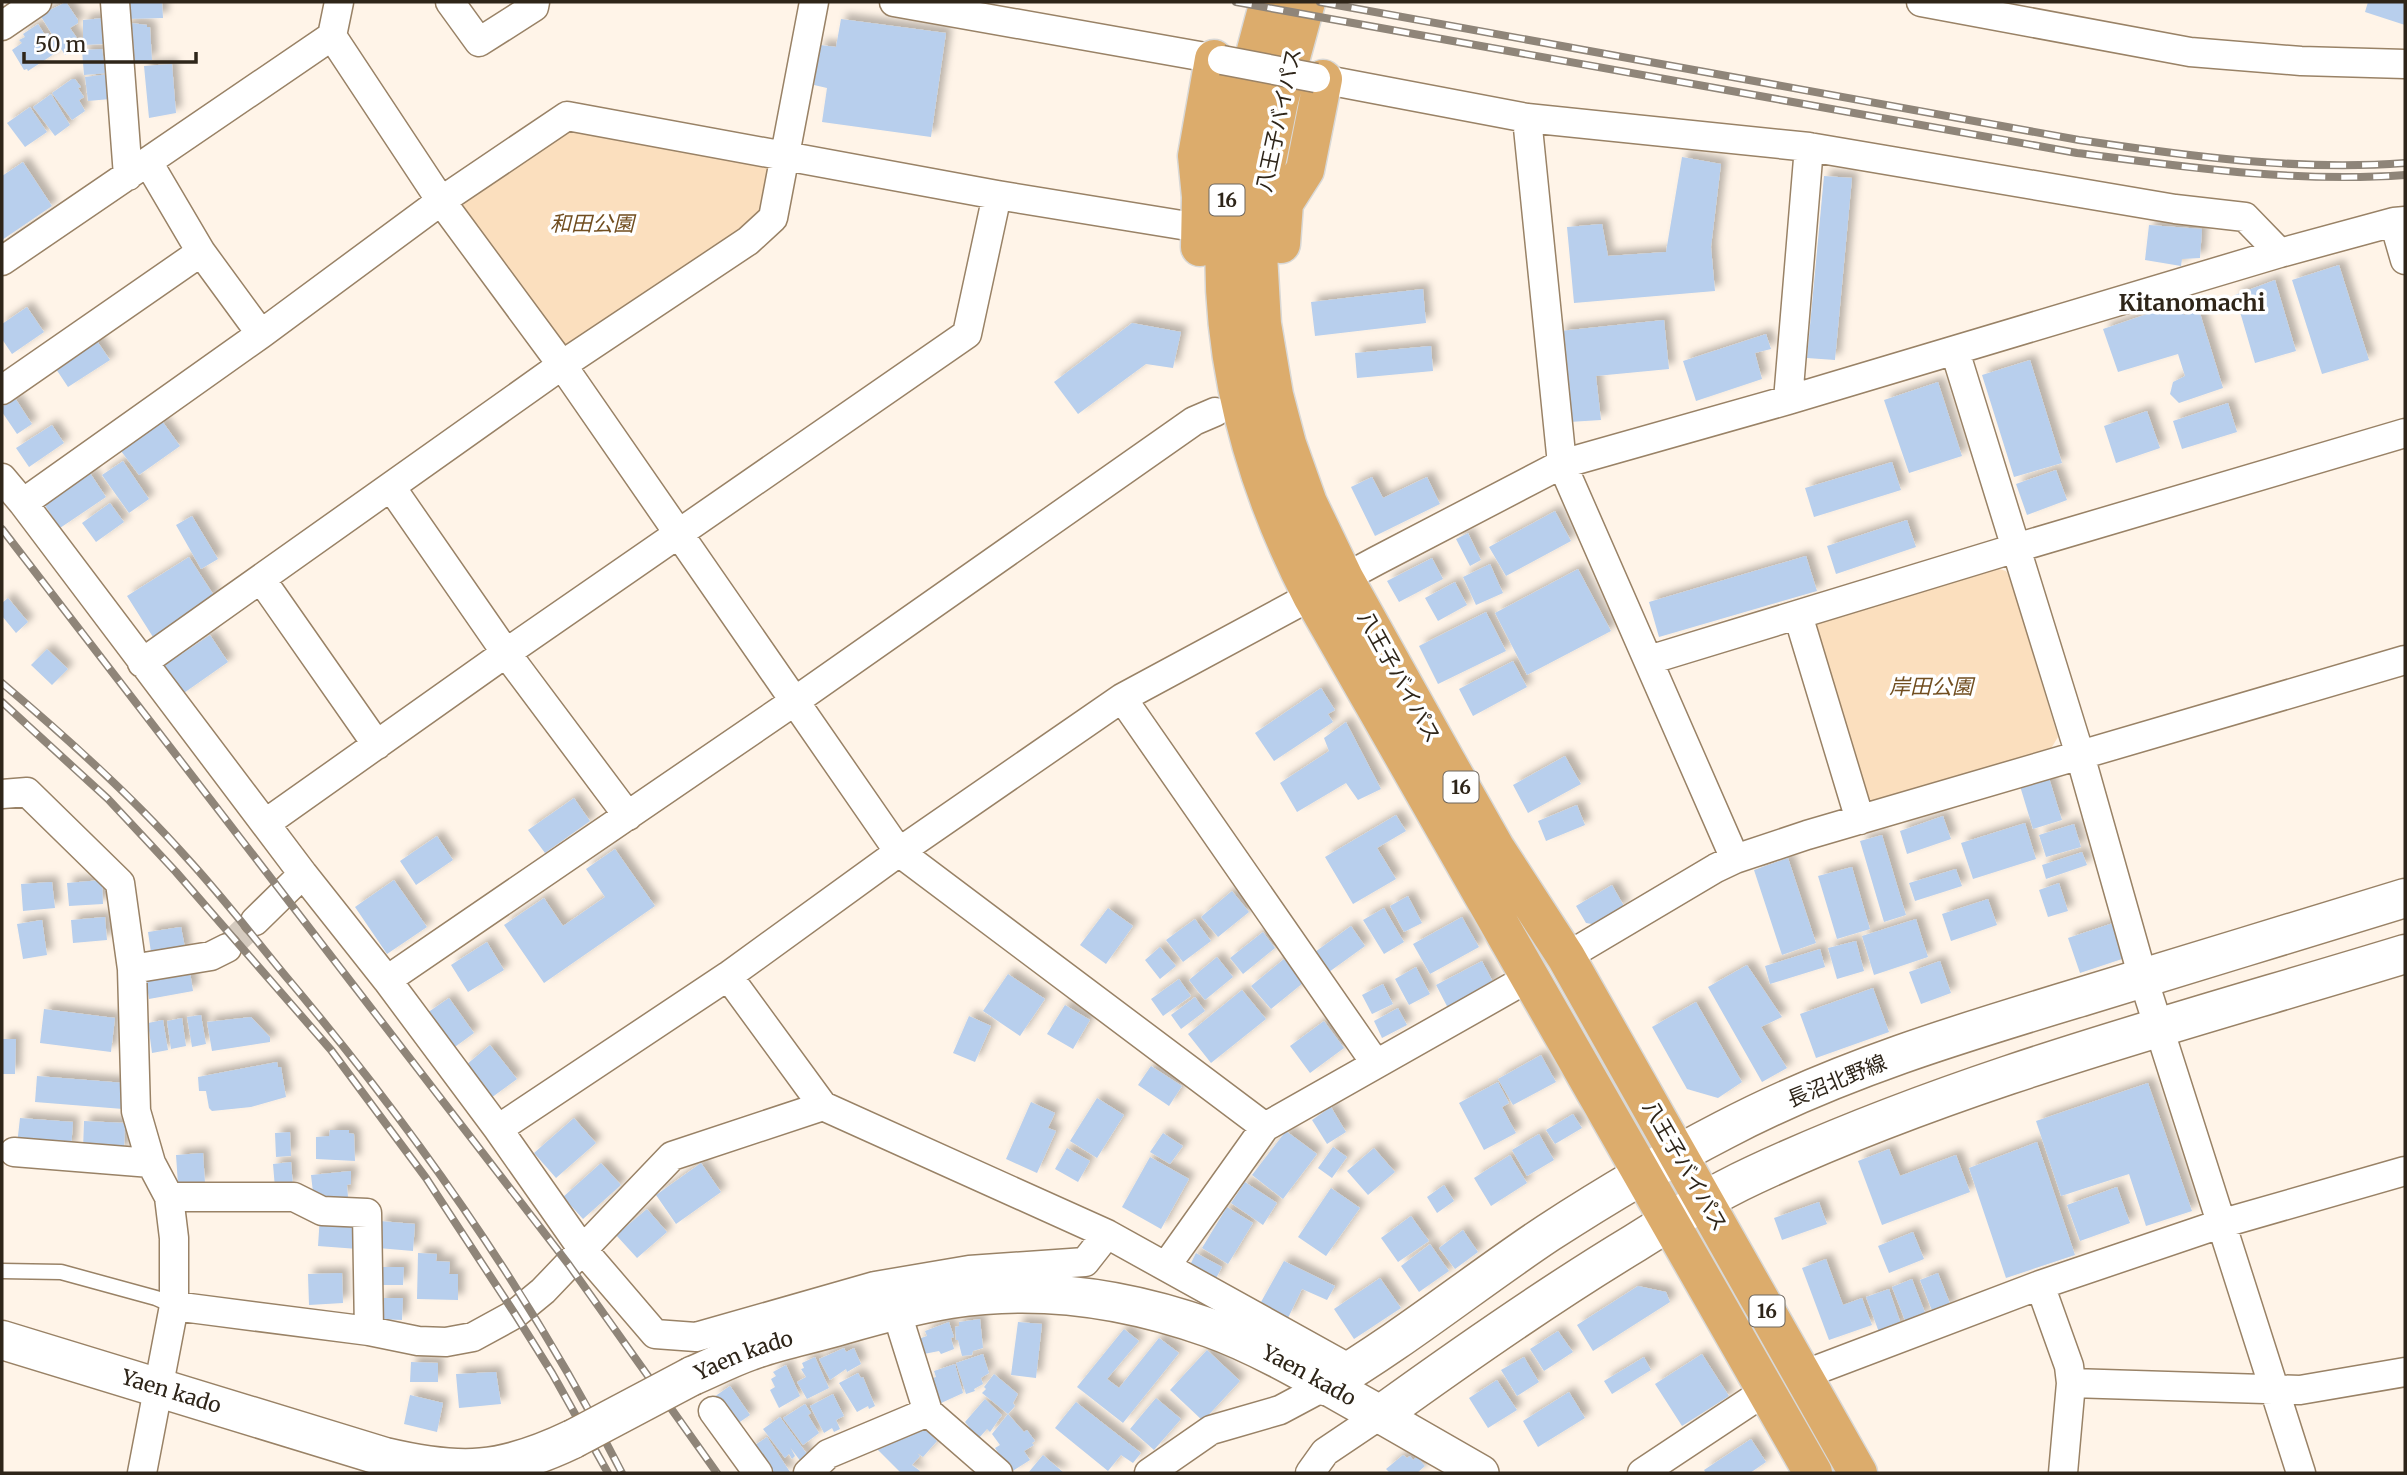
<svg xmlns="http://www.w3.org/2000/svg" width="2407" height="1475" font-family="Merriweather,'Noto Sans JP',serif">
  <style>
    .green { fill: #fbdfbe }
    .building { fill: #b8cfed; filter: url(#shadow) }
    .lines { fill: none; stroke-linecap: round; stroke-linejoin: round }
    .minor-tunnel { stroke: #d5cbbf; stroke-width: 28; stroke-dasharray: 28 14; stroke-linecap: butt }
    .service-casing { stroke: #998266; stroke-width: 17 }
    .minor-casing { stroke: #998266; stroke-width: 31 }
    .tertiary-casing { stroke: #998266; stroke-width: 38 }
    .secondary-casing { stroke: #998266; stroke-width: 41 }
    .trunk-casing { stroke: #d9d8d6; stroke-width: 41 }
    .service { stroke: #fff; stroke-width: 14 }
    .minor { stroke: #fff; stroke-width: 28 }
    .tertiary { stroke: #fff; stroke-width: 35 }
    .secondary { stroke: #fff; stroke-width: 38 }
    .trunk { stroke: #dcac6c; stroke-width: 38 }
    .rail-casing { stroke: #8f8579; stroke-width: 8 }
    .rail { stroke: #fff; stroke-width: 5; stroke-dasharray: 16; stroke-linecap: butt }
    .minor-bridge-casing { stroke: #998266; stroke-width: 31; stroke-linecap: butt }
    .secondary-bridge-casing { stroke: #998266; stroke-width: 41; stroke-linecap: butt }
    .minor-bridge { stroke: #fff; stroke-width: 28 }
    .secondary-bridge { stroke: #fff; stroke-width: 38 }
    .labels { text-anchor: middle; stroke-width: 7; stroke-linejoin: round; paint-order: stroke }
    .shield { fill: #fff; stroke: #6d665e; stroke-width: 2 }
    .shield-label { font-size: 19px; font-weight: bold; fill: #2e2519 }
    .street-label { font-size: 21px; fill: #2e2519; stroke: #fff }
    .park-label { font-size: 21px; font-style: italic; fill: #714e20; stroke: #fff }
    .neighbourhood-label { font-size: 23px; font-weight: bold; fill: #2e2519; stroke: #fff }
  </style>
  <defs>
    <filter id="shadow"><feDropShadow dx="6" dy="-6" stdDeviation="3.5" flood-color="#0004"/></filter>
  </defs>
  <rect width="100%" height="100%" fill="#fff4e8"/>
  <path class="green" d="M566,125L767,160L778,177L747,239L560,349L463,209L464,202Z
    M1996,568L2006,571L2010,578L2058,737L2047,755L1868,807L1814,621Z"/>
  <path class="building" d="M66,2L78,20V23L70,28L81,44L73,52L72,51L65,55L40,15Z
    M124,2H162L163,18L126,19Z
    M2368,2H2405V25L2365,12Z
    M104,18L105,44L83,45V20Z
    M841,19L946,33L931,137L822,122L827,88L814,85L820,45L836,47Z
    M131,23L147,25V27H150L152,60L124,64L122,26L131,25Z
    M38,24L45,35L48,33L60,50L28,71L27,69L24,70L12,50L22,43L19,40L25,37L23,34Z
    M102,49L104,62H107L108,73L84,75L82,50Z
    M172,64L176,113L149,118L144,66Z
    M109,74L110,99L88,101L85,77Z
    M72,79H75L81,87L78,88L84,97L79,100L85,111L72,120L52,93Z
    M51,94L70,125L55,136L33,107Z
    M30,107L47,132L25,147L7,123Z
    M1682,157L1721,164L1711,247L1715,291L1574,303L1567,227L1602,224L1608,256L1666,252Z
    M23,162L52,206L2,240V176Z
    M1824,176L1852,178L1835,360L1807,358Z
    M2149,225L2202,229L2200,258L2182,259L2181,266L2145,260Z
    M2339,265L2369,360L2322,374L2292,280Z
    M2275,280L2296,351L2255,363L2235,295Z
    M1423,289L1426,323L1315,336L1311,302Z
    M2177,304L2184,315L2199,310L2223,388L2179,403L2170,394L2173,382L2185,376L2178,354L2118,372L2103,329Z
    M27,307L44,332L12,354L2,339V324Z
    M1664,320L1669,369L1596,376L1601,420L1569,422L1560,331Z
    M1132,323L1181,332L1173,368L1146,364L1078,414L1054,382Z
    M1766,334L1771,349L1755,353L1762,379L1696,401L1683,361Z
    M95,338L110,360L68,387L54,366Z
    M1431,346L1433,371L1357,378L1355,353Z
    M2030,360L2062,463L2014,477L1982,375Z
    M1938,382L1962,456L1909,473L1884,400Z
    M15,398L32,424L17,434L2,412V407Z
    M2228,403L2237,432L2182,449L2173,421Z
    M2147,411L2160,448L2116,463L2104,426Z
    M162,421L180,446L139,475L121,451Z
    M52,425L64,443L29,467L16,448Z
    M123,461L149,499L129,513L102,475Z
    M1892,462L1901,490L1814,517L1805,488Z
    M2056,470L2067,500L2027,515L2016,484Z
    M90,473L106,497L60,528L44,504Z
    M1372,477L1383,498L1427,477L1440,504L1375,536L1351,487Z
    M110,503L124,522L96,542L82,523Z
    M1555,511L1571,541L1506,576L1489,547Z
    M192,516L218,559L201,569L176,525Z
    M1907,520L1916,547L1836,574L1827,546Z
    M1468,533L1481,560L1470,566L1456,539Z
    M1806,556L1817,591L1659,637L1649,602Z
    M189,557L215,597L153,637L127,596Z
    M1432,558L1443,579L1399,602L1387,581Z
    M1490,564L1503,593L1476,605L1463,577Z
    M1578,569L1611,631L1527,675L1495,613Z
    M1455,582L1467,605L1438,621L1425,598Z
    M8,598L28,622L16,633L2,616V603Z
    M1486,612L1506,651L1438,684L1419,646Z
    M210,635L228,662L181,695L162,667Z
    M47,649L68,669L52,685L31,665Z
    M1513,661L1527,687L1473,716L1459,689Z
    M1321,688L1335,710L1328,714L1333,722L1274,761L1255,733Z
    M1346,722L1381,789L1358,800L1346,783L1297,812L1280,783L1329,751L1324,738Z
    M1565,756L1581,784L1528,813L1513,785Z
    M2049,778L2062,820L2033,829L2020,786Z
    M574,798L590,821L545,853L528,830Z
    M1577,805L1585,825L1546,841L1538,821Z
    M1396,815L1406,831L1377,848L1396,879L1353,904L1325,857Z
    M1943,816L1951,839L1907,854L1900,831Z
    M2025,823L2036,859L1973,879L1961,843Z
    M2074,824L2081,847L2046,857L2039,835Z
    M1882,835L1906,915L1884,922L1860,841Z
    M437,836L453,860L416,885L400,861Z
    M615,849L655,906L544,983L504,925L544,898L563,926L605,897L586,869Z
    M2082,852L2087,865L2046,879L2042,865Z
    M1788,858L1816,943L1782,955L1754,870Z
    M1852,867L1870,929L1837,939L1818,876Z
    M1956,869L1962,886L1915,901L1909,883Z
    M102,880L103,904L69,906L67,883Z
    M394,880L427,927L387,954L355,907Z
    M52,882L55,908L23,911L21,884Z
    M2059,883L2068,911L2048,917L2039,890Z
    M1612,885L1624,906L1592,924L1586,923L1576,906Z
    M1232,891L1249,912L1218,937L1201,917Z
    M1408,896L1422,923L1404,932L1390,906Z
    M1988,899L1997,925L1951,941L1942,914Z
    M1108,908L1133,926L1106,964L1080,945Z
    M1384,908L1404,942L1384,954L1363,920Z
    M105,917L107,940L73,943L71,920Z
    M1462,917L1479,947L1430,974L1413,944Z
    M1195,919L1211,941L1183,962L1166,940Z
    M1916,919L1928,957L1874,975L1862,936Z
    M42,920L47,955L23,959L17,924Z
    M2116,922L2128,957L2080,973L2068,938Z
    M1351,926L1365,946L1329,972L1315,952Z
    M181,927L186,953L152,959L148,932Z
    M1263,932L1275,948L1243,974L1230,958Z
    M1856,941L1864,971L1837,979L1828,948Z
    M487,942L504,970L468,992L451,965Z
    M1160,947L1176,966L1160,979L1145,960Z
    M1820,949L1825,967L1770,984L1765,966Z
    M1217,957L1233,977L1205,1000L1189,980Z
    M1284,959L1303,983L1271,1009L1251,986Z
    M1482,961L1494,984L1448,1008L1436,985Z
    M1940,961L1951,993L1921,1004L1909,972Z
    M1747,965L1782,1017L1761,1027L1787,1068L1762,1082L1708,987Z
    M1416,967L1430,994L1409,1005L1395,979Z
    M190,972L193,991L149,999L146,980Z
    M1008,974L1045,999L1020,1036L983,1011Z
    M1179,979L1191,996L1163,1016L1151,999Z
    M1383,984L1393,1004L1372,1014L1362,995Z
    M1873,988L1889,1032L1816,1058L1800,1014Z
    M1242,990L1266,1019L1211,1063L1188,1034Z
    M1195,997L1205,1011L1181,1029L1171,1015Z
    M449,998L474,1033L452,1049L427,1013Z
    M1696,1002L1742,1082L1718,1098L1687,1089L1652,1027Z
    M1065,1005L1090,1020L1073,1049L1047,1034Z
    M1398,1008L1407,1025L1382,1038L1374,1021Z
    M44,1009L115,1018L111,1052L40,1043Z
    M201,1015L206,1044L192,1047L187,1017Z
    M969,1016L991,1026L975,1062L953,1053Z
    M251,1017L270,1037V1042L212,1051L207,1022Z
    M182,1018L186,1046L171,1049L167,1021Z
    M163,1020L168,1050L152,1053L148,1023Z
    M1324,1021L1344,1048L1310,1073L1290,1046Z
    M2,1039H16L15,1074H2Z
    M490,1045L517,1079L491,1098L466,1065Z
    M1541,1055L1556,1082L1513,1105L1498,1079Z
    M277,1062L278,1067H281L286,1097L251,1107L212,1111L209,1108L206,1091H199L198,1077Z
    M1151,1066L1182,1086L1169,1106L1138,1085Z
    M37,1076L125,1083L123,1109L35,1102Z
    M1498,1082L1509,1103L1502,1107L1516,1133L1484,1150L1459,1103Z
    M2148,1083L2192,1211L2146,1226L2129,1174L2061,1196L2036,1121Z
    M1097,1098L1124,1115L1097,1158L1070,1141Z
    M1031,1102L1055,1113L1048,1128L1056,1131L1037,1173L1006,1159Z
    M1331,1107L1346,1132L1327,1144L1312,1120Z
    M1573,1114L1582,1128L1555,1144L1546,1130Z
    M20,1118L73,1122L71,1149L17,1145Z
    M574,1118L596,1143L556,1178L534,1153Z
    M84,1121L125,1123L124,1152L83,1149Z
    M330,1130H349V1133L354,1134L355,1161L316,1159V1137L329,1136Z
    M1286,1131L1317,1154L1283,1199L1252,1175Z
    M290,1132L291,1156L276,1157L275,1133Z
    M1163,1133L1183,1146L1170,1164L1150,1152Z
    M1539,1134L1554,1160L1527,1176L1512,1150Z
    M2037,1142L2075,1255L2006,1278L1969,1168Z
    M1333,1147L1347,1157L1332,1178L1318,1168Z
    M1067,1148L1090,1161L1078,1182L1055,1169Z
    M1374,1148L1395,1172L1368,1195L1347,1171Z
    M1889,1149L1900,1176L1956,1155L1970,1192L1882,1225L1858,1161Z
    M203,1153L205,1183L178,1184L176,1155Z
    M1510,1155L1527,1183L1491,1206L1474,1178Z
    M1150,1157L1189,1179L1161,1229L1122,1207Z
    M291,1162L293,1186L275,1188L273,1164Z
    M601,1163L621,1185L583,1219L563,1197Z
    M701,1163L721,1192L676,1224L656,1195Z
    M351,1171V1184L347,1185L348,1197L314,1201L311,1175Z
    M1245,1182L1277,1203L1263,1225L1231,1203Z
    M1444,1185L1454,1201L1437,1213L1427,1197Z
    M2117,1187L2130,1223L2080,1241L2067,1205Z
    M1331,1188L1360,1208L1326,1256L1298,1237Z
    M1819,1202L1827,1224L1782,1240L1774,1218Z
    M1227,1207L1253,1223L1228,1264L1202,1248Z
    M647,1209L667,1232L637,1258L616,1235Z
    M320,1216L360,1218L358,1249L318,1246Z
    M1411,1216L1429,1241L1398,1262L1381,1238Z
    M380,1221L415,1224L413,1251L378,1248Z
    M1463,1230L1478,1252L1455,1269L1439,1248Z
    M1913,1232L1924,1259L1889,1273L1878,1246Z
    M1430,1244L1449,1271L1419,1292L1401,1266Z
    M418,1253L437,1254L436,1261L450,1262L449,1274H458V1300L417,1299Z
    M1196,1253L1222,1267L1214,1282L1188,1269Z
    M1826,1259L1843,1305L1862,1298L1872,1325L1829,1340L1802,1268Z
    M1284,1261L1335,1286L1327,1300L1302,1289L1288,1318L1261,1302Z
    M381,1267H404L403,1285H380Z
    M342,1273L343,1303L309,1305L308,1274Z
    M1938,1273L1951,1306L1933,1313L1920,1280Z
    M1380,1278L1401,1308L1354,1339L1334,1309Z
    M1912,1279L1926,1315L1906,1323L1892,1287Z
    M1638,1286L1666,1292L1670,1302L1593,1351L1577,1325Z
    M1889,1289L1902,1327L1880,1335L1866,1297Z
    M380,1298H403L402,1320L379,1319Z
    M980,1319L983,1348L973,1351L972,1355L962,1356L958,1340H956L955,1327L959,1326V1322Z
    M949,1322L954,1337L951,1338L954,1349L941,1354L939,1351L924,1354L918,1339L927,1336L925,1331Z
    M1018,1322L1042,1324L1036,1378L1011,1375Z
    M1124,1329L1139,1341L1107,1379L1119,1388L1159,1338L1179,1353L1123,1423L1077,1387Z
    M1558,1331L1573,1352L1544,1371L1530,1349Z
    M844,1348L846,1352L854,1348L861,1364L847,1372L846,1369L830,1380L819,1359Z
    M1207,1350L1240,1381L1203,1421L1170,1390Z
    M983,1354L989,1373L981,1378L983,1384L974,1389L975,1391L966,1394L956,1363Z
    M1702,1354L1729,1396L1682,1426L1655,1384Z
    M815,1357L829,1388L807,1399L797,1382L806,1377L801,1369L804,1368L802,1363Z
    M1524,1357L1539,1382L1517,1396L1501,1370Z
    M1644,1357L1651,1370L1612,1394L1604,1381Z
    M411,1362L438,1363V1382H410Z
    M955,1364L963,1393L939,1404L930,1379L936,1377L934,1371Z
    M786,1365L800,1396L779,1408L770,1390L775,1387L771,1379L776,1376L773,1372Z
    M496,1372L501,1404L459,1408L456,1374Z
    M858,1373L861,1378L863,1377L875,1406L869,1409L868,1406L857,1412L839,1383Z
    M994,1374L1018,1394L1013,1403L1015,1406L1008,1414L982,1393L986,1389L984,1387Z
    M1497,1380L1517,1410L1488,1428L1469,1398Z
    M730,1386L750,1415L734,1426L714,1397Z
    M1569,1392L1585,1418L1538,1447L1523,1421Z
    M833,1394L844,1416L836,1420L840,1429L834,1432L832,1428L824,1433L810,1406Z
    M410,1395L443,1403L437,1432L404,1424Z
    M1156,1398L1181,1419L1154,1450L1130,1429Z
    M985,1399L1002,1415L990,1432L987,1429L979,1438L977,1437L975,1439L965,1431L969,1427L965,1422Z
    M1076,1402L1141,1453L1133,1463L1121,1455L1108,1471L1055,1428Z
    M805,1404L811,1413L808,1415L819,1433L803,1445L783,1418Z
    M1008,1414L1024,1432L1027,1430L1035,1441L1032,1443L1034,1445L1024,1451L1030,1460L1011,1472L995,1448L1000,1445L992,1434Z
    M780,1417L812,1461L804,1466L790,1447L795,1456L792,1459L789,1454L785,1458L763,1429Z
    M911,1427L918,1433L923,1428L937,1441L923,1457L917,1453L920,1456L912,1465L920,1471L919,1473L900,1472L873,1445Z
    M767,1437L790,1472L787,1473H765L749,1449Z
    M1751,1439L1766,1462L1750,1473H1706L1704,1470Z
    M1043,1455L1064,1473H1028Z
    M1403,1455L1407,1458L1410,1456L1413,1460L1417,1457L1425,1466L1417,1473H1390L1386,1469Z"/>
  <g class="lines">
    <path class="minor-tunnel" d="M227,948L255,921"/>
    <defs>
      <path id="service" d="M2,1271L61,1272L156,1298L174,1306"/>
      <path id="minor" d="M115,2L128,176
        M339,2L332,36L441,201L562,365L899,852L1265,1127
        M450,2L479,42L534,7L535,2
        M894,2L1222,60
        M1921,2L2190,52L2301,61L2405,64
        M2,26L37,2
        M1316,78L1527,118L1809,147L2175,209L2245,217L2280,253L2394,222L2405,221
        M1527,118L1562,464L1735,859
        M148,162L201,252L261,334
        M2394,222L2405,260
        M2,261L332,36
        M1955,351L2080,755L2143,978L2301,1473
        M2,390L201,252
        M1788,400L1809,147
        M2,478L23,503L303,874L387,980L498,1129L583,1250L655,1334L696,1337L875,1286L969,1270L1085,1262L1107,1234
        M391,487L506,653L628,816
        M23,503L261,334L441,201L567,116L997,195L1200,228
        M261,579L377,745
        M1798,615L1860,820
        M1649,660L2016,548L2405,433
        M142,663L562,365L748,241L773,218L814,2
        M1122,698L1376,1064
        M2,794L27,792L120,883L132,969L136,1111L151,1163L169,1197L174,1238V1306L142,1473
        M266,823L506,653L967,334L997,195
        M255,921L303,874
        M1566,957L1716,868L1735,859L1807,835L2405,660
        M132,969L211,956L227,948
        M728,976L823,1106L1107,1234L1352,1370
        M387,980L795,701L1194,421L1215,412
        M498,1129L728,976L899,852L1122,698L1376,561L1562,464L1788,400L2280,253
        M14,1152L151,1163
        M169,1197H294L322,1211L367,1213L369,1331
        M1166,1266L1265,1127L1530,977
        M2040,1285L2069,1366L2071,1383L2063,1473
        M174,1306L369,1331L418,1341L446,1342L473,1337L515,1314L543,1291L672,1156L823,1106
        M896,1310L928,1412L998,1473
        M1803,1375L2040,1285L2220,1224L2405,1171
        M2071,1383L2300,1390L2405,1372
        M713,1411L758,1473
        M808,1473L828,1454L928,1412
        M1149,1473L1211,1430L1280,1410L1325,1386
        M1310,1473L1325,1452L1380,1415
        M1642,1473L1767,1390"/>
      <path id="tertiary" d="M1380,1415L1481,1473"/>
      <g id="secondary">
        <path id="s1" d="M2,1340L385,1457C461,1475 502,1473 573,1439"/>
        <path id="s2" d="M692,1376C711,1368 730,1358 750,1351C779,1340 812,1334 842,1325C877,1315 913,1305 950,1299C1039,1285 1126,1298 1210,1328C1266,1348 1327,1386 1380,1415C1463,1355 1547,1296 1635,1243C1673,1219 1713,1194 1754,1175C1962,1078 2186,1021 2405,954"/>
        <path d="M1325,1386C1403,1340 1473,1283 1548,1233C1605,1196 1664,1161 1724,1130C1838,1070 1961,1033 2084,996C2191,963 2298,931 2405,898"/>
      </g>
      <path id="trunk" d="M1269,2C1254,57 1239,111 1231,168C1209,317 1243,463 1312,596L1813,1473
        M1306,2L1279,101L1265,170L1258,254L1262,324L1274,395L1287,444L1308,503L1344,578L1445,759L1496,849L1566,957L1858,1473
        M1281,244L1284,203L1305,170L1323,79
        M1200,247L1201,197L1197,156L1214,59"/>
    </defs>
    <use href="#service" class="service-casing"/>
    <use href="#minor" class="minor-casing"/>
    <use href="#tertiary" class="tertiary-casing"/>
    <use href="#secondary" class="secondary-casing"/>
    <use href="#trunk" class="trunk-casing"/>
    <use href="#service" class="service"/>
    <use href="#minor" class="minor"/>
    <use href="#tertiary" class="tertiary"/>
    <use href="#secondary" class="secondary"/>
    <use href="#trunk" class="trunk"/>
    <defs>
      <path id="rail" d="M1236,2L2077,153C2186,167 2295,183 2405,175
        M1320,2L2079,140C2187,156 2296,171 2405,163
        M2,529L569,1265L717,1473
        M2,683C66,737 130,794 186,857C222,896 254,938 288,979C416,1131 532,1296 622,1473
        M2,702L108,799L176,872L331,1050L426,1178L515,1314L552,1373L608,1473"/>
    </defs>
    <use href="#rail" class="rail-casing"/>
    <use href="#rail" class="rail"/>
    <defs>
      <path id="minor-bridge" d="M1222,60L1316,78"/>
      <path id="secondary-bridge" d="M573,1439L692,1376"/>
    </defs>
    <use href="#minor-bridge" class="minor-bridge-casing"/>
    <use href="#secondary-bridge" class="secondary-bridge-casing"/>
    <use href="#minor-bridge" class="minor-bridge"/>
    <use href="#secondary-bridge" class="secondary-bridge"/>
  </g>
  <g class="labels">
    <g class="shield">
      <rect x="1209.5" y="184.5" width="35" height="31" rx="5"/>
      <rect x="1443.5" y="771.5" width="35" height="31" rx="5"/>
      <rect x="1749.5" y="1295.5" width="35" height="31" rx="5"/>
    </g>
    <g class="shield-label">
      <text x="1227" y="207">16</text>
      <text x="1461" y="794">16</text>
      <text x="1767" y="1318">16</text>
    </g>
    <g class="street-label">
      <text transform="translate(1279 120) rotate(-78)" y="7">八王子バイパス</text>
      <text transform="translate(1399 677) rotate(61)" y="7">八王子バイパス</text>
      <text transform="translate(1837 1081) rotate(-22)" y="7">長沼北野線</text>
      <text transform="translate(1685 1166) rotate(60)" y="7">八王子バイパス</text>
      <text dy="7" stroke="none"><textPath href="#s2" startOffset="56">Yaen kado</textPath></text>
      <text dy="7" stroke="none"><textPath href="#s2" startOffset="644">Yaen kado</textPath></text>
      <text dy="7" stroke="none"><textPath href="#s1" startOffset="177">Yaen kado</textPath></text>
    </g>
    <g class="park-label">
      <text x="592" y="231">和田公園</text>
      <text x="1931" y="694">岸田公園</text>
    </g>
    <g class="neighbourhood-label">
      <text x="2192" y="311">Kitanomachi</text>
    </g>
  </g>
  <rect width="2407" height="1475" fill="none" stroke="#2e2519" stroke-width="7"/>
  <path d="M24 52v10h172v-10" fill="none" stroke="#2e2519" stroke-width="3.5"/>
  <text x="35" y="52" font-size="21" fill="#2e2519" stroke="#ffffff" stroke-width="5" paint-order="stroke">50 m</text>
</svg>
